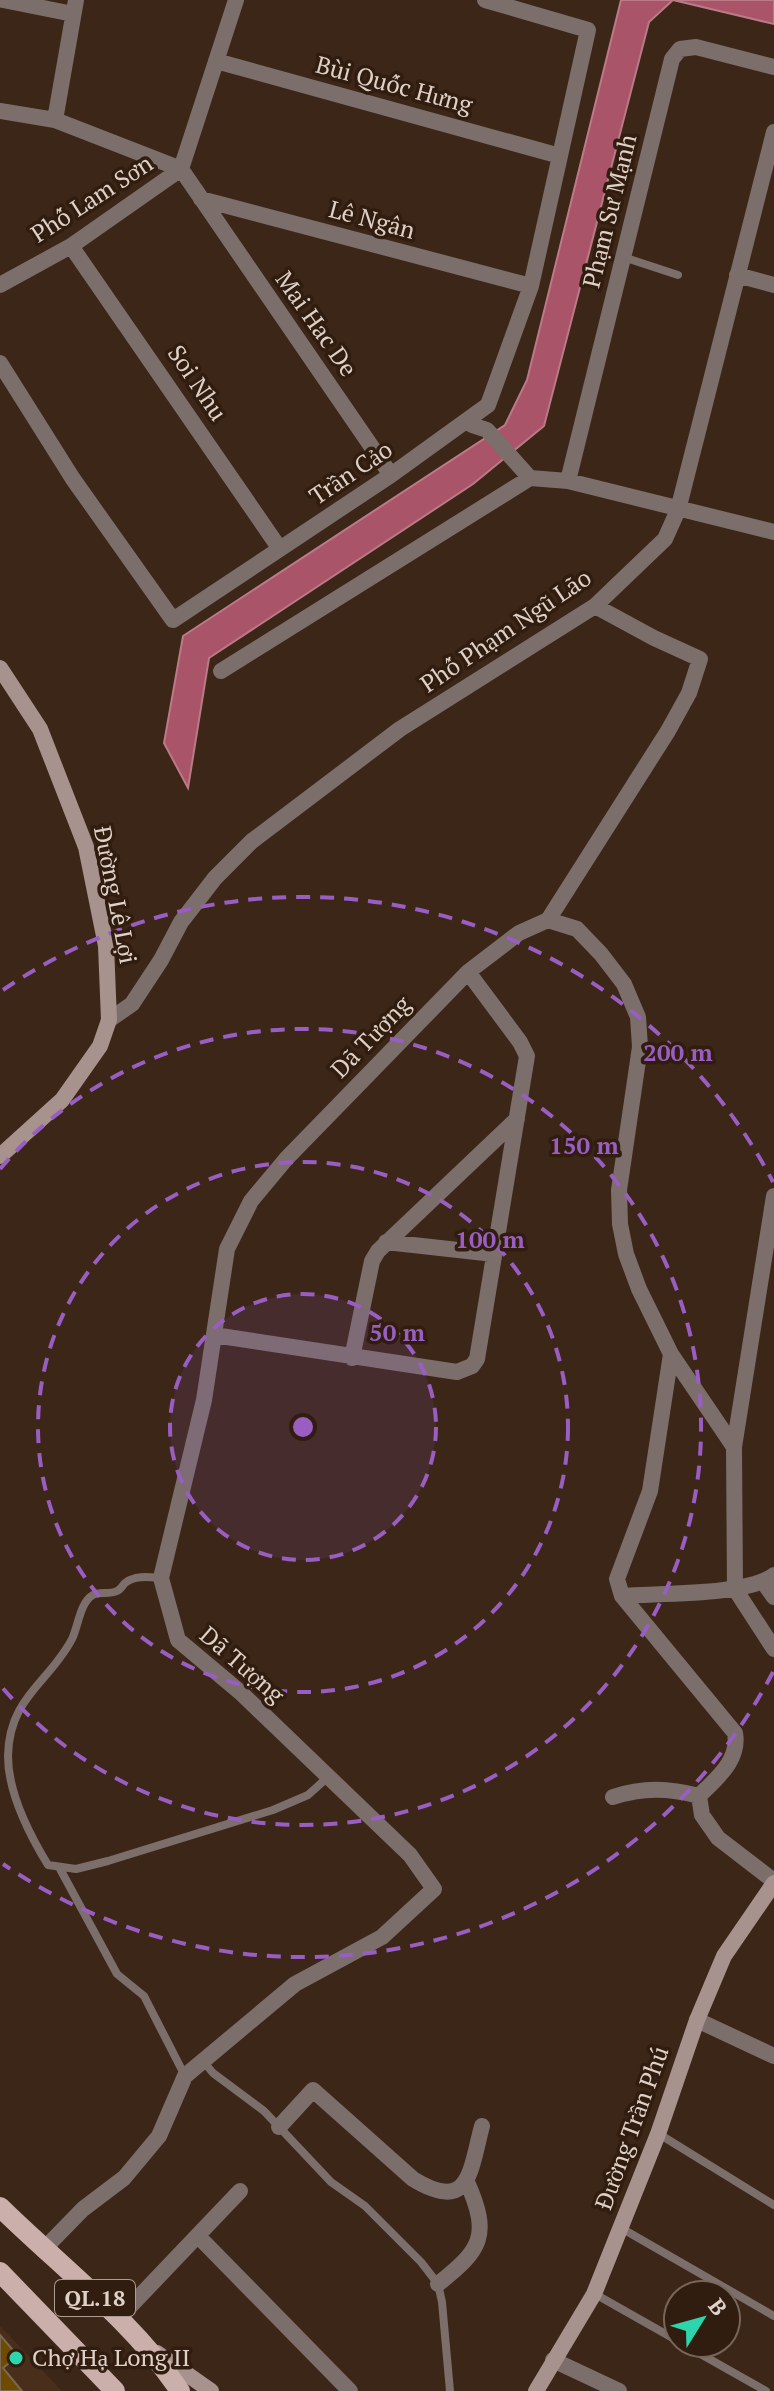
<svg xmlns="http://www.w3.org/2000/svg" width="774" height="2391" font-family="'PT Serif',serif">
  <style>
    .built { fill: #492e1c }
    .water { fill: #aa5469; stroke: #ba7a86; stroke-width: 2 }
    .building { fill: #6f4b02; stroke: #796952; stroke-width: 2 }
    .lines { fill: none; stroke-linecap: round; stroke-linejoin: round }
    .lane { stroke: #7b6e6b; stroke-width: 8 }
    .street { stroke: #7b6e6b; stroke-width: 16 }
    .secondary { stroke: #a8928e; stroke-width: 16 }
    .primary { stroke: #cbafaa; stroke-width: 20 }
    .ring { fill: none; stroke: #995ec2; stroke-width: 4; stroke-dasharray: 14 10 }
    .poi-dot { fill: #2cd5ab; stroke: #311d0f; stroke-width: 3 }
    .labels { text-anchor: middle; stroke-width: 7; stroke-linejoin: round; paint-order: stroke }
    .shield { fill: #311d0f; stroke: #ab9b90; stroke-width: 2 }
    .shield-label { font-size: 22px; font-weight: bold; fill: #dfd1c8 }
    .street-label { font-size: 24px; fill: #dfd1c8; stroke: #311d0f }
    .poi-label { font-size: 24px; fill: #dfd1c8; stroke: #311d0f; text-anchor: start }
    .centre { fill: #995ec2; stroke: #311d0f; stroke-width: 4 }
    .ring-label { font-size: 24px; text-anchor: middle; font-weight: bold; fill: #995ec2; stroke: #311d0f; stroke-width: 7; stroke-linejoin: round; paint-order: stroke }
  </style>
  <rect width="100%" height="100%" fill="#3c2618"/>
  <path class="built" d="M0,2326L62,2391H0Z"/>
  <path class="water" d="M621,0H774V24L673,0L649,22L544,426L473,484L209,658L188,788L164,743L183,636L505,425L527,380Z"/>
  <path class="building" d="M0,2335L18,2356L3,2368L22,2391H0Z"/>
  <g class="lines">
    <path class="lane" d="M623,257L678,275
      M161,1578C149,1577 135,1575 125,1583C123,1585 120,1590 117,1591C109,1595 99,1591 93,1595C80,1602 78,1627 72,1639C49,1683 9,1697 8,1756C8,1793 29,1834 48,1865L76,1869L108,1861L273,1810L308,1795L328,1777
      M59,1867L117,1974L144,1996L185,2076
      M203,2061L213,2073L264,2111L331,2182L365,2206L421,2262L438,2284L442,2302L450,2391
      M659,2134L774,2205
      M621,2228L774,2316
      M595,2294L678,2341
      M681,2343L766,2391"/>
    <path class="street" d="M3,0L73,14
      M216,61L560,156
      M0,111L55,120L181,169L391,475
      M55,120L76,0
      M201,199L531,286
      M71,246L280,549
      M737,275L774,285
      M0,285L71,246L181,169L236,0
      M0,363L73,479L173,620L391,475L488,405L531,286L588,30L485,0
      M468,420L472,425L487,430L530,478
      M568,481L672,59L680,49L696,47L774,67
      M221,671L530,478L568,481L774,532
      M548,920L577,929L601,954L624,984L638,1017L640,1047L619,1190L620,1224L626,1254L639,1289L671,1354L734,1447L735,1589L774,1649
      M109,1020L132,1004L161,960L181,922L215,878L252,841L400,729L595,606L665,539L678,510L774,132
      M386,1242L494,1254
      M214,1335L457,1372L472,1366L477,1359L527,1056L520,1042L468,972
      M671,1354L650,1491L617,1579L622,1596L735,1733C740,1760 717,1778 699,1796L702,1815L718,1838L774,1881
      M352,1358L372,1261L378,1251L517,1119
      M734,1447L774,1196
      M764,1583L774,1597
      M622,1596C658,1593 747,1596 774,1575
      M613,1797C643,1787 669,1788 699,1796
      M697,2020L774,2056
      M279,2127L313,2090L413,2179C470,2214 470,2171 482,2126
      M198,2236L350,2391
      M43,2250L83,2209L124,2178L159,2136L185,2076L295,1984L382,1937L434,1889L410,1855L240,1692L178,1640L161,1578L204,1400L227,1249L251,1201L286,1159L468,972L519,933L548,920L668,731L689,693L700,659L654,638L595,606
      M438,2284C481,2250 491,2236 467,2182
      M118,2319L240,2191
      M553,2360L619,2391"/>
    <path class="secondary" d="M0,668L40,729L86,847L106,946L109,1020L100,1046L62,1100L0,1156
      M157,2353L211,2391
      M536,2391L594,2294L658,2134L697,2020L724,1956L774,1883"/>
    <path class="primary" d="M0,2207C60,2266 133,2321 180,2391
      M0,2272L115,2391"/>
  </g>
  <circle cx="303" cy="1427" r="133" fill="#995ec2" fill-opacity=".12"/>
  <g class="ring">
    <circle cx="303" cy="1427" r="133"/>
    <circle cx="303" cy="1427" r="265"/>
    <path d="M0 1169A398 398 0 1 1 0 1685"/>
    <path d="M773 1672A530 530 0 0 1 3 1864M3 990A530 530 0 0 1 773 1182"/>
  </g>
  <circle class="poi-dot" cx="16" cy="2358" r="8"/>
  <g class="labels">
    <rect class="shield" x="55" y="2280" width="80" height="36" rx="6"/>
    <g class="shield-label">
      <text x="95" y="2306">QL.18</text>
    </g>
    <g class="street-label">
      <text transform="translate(394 85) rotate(15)" y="8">Bùi Quốc Hưng</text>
      <text transform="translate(92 199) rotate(-33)" y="8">Phố Lam Sơn</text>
      <text transform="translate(610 211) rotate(-76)" y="8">Phạm Sư Mạnh</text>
      <text transform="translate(372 220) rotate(15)" y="8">Lê Ngân</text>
      <text transform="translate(316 324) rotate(55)" y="8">Mai Hac De</text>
      <text transform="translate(197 383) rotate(56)" y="8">Soi Nhu</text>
      <text transform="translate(351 473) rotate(-34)" y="8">Trần Cảo</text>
      <text transform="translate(506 631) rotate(-34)" y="8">Phố Phạm Ngũ Lão</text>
      <text transform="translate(115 895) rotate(79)" y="8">Đường Lê Lợi</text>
      <text transform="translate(371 1037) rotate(-46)" y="8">Dã Tượng</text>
      <text transform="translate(242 1665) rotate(41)" y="8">Dã Tượng</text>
      <text transform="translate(632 2128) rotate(-70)" y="8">Đường Trần Phú</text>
    </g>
    <g class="poi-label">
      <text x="32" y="2366">Chợ Hạ Long II</text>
    </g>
  </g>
  <circle cx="303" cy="1427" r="12" class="centre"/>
  <g class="ring-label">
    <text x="678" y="1061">200 m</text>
    <text x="584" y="1154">150 m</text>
    <text x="490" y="1248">100 m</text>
    <text x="397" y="1341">50 m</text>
  </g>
  <g transform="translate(702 2319) rotate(53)"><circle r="38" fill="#311d0f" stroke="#776559" stroke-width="2"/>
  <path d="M0-6L14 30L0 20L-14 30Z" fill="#2cd5ab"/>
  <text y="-12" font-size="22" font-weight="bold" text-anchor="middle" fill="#dfd1c8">B</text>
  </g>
</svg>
